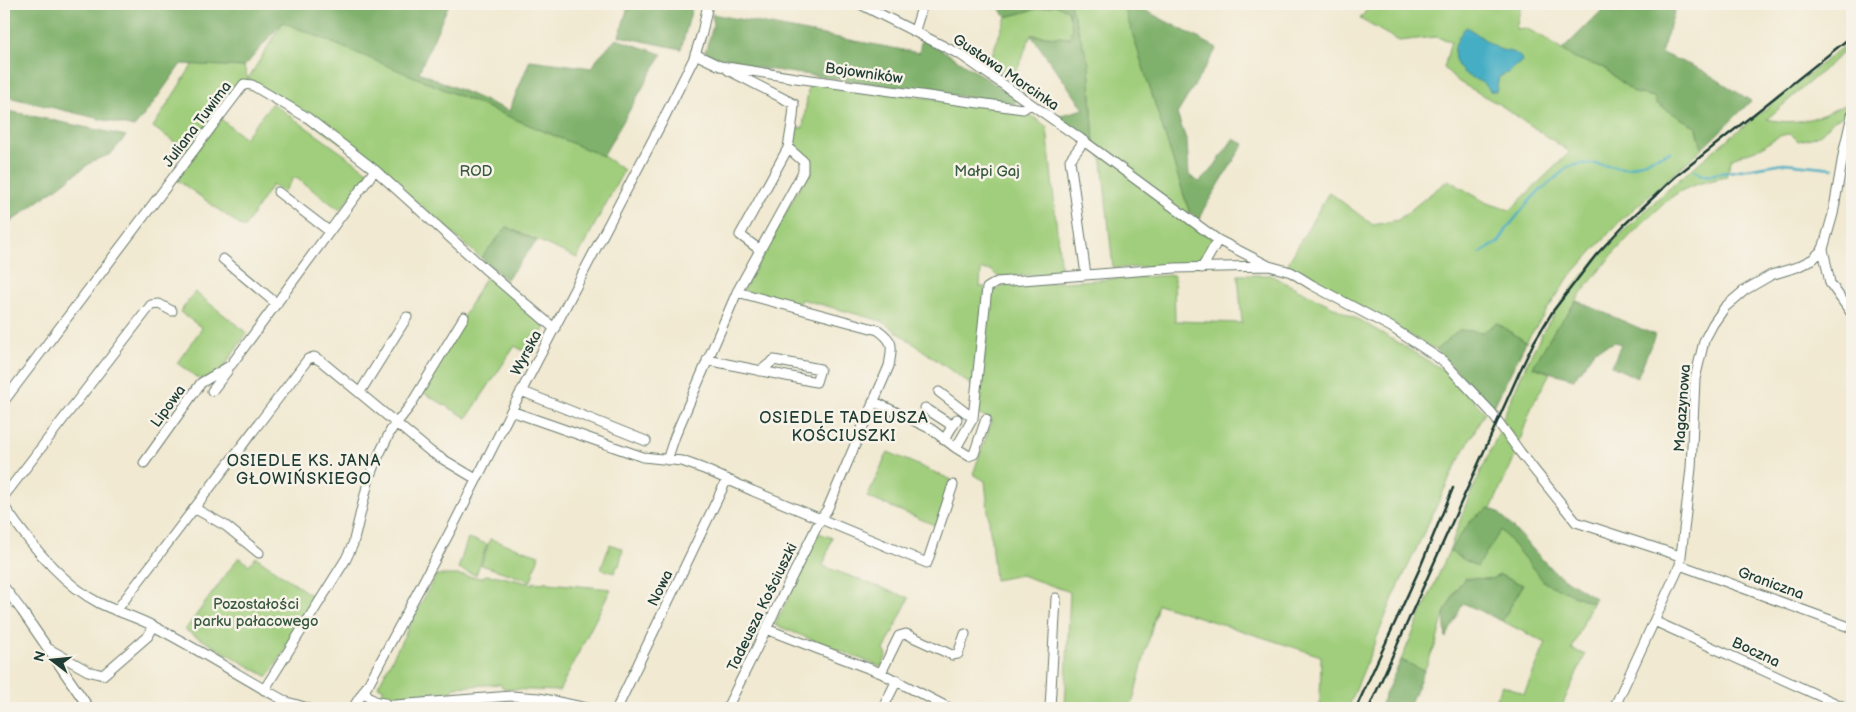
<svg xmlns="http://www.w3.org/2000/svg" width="1856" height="712" font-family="'Balsamiq Sans',sans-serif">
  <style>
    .green { fill: #a0ce7c; stroke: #608658 }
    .forest { fill: #80b16c; stroke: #507750 }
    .water { fill: #44adc4; stroke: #32757c }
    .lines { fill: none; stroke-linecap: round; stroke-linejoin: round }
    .stream { stroke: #44adc4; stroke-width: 2.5 }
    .minor-casing { stroke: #68796b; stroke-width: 11 }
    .minor { stroke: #fff; stroke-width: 9 }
    .rail { stroke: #1f3d34; stroke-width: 2.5 }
    .labels { text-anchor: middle; stroke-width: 5; stroke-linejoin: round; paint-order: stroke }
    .street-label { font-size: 15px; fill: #1f3d34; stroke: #f7f3e8 }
    .park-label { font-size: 15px; fill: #395a42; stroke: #f7f3e8 }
    .neighbourhood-label { font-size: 16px; letter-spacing: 1px; fill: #1f3d34; stroke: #f7f3e8 }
  </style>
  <rect width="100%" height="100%" fill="#f7f3e8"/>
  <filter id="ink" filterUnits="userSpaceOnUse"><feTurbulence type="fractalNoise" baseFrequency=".02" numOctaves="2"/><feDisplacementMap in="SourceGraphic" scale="10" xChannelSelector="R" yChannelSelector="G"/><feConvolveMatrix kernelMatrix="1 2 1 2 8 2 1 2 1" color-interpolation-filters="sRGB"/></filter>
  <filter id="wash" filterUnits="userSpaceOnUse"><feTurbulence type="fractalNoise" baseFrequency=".0096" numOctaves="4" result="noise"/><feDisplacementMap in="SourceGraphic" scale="20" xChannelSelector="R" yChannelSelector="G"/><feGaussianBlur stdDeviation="1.12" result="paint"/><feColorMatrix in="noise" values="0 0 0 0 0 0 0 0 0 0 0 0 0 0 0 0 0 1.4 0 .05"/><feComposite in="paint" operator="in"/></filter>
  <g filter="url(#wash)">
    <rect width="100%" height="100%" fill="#f1e9d1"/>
    <path class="green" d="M1070,4H1123L1189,211L1188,222L1215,240L1201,265L1113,268L1102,161L1094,143L1089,64Z
      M1371,4H1521L1516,29L1525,28L1543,37L1572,57L1604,68L1635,93L1654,97L1656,103L1697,128L1702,149L1621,220L1569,277L1526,342L1497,323L1483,332L1459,330L1436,350L1287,265L1329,192L1373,225L1398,220L1448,180L1487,203L1510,210L1570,152L1502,106L1459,82L1444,68L1451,41L1435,37L1399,41L1360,19Z
      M1055,5L1068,10L1072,28L1070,38L1031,35L1013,80L988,65L1006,17L1036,9Z
      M283,22L603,156L624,170L577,258L507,227L481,258L377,168L248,79L189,152L153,127L193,64L244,67L248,79Z
      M1852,39V45L1767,119C1798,127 1826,116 1852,100V105L1846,116C1830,120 1834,121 1824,131C1817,138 1807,139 1798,141L1791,134C1778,134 1772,141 1762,147C1753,152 1741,154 1732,158L1726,177C1710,181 1691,184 1676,194C1669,198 1662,206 1656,211C1608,253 1565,312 1533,367L1550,373L1532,406L1519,443L1502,420C1520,378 1537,336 1564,299C1614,233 1676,181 1740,129C1778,99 1815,69 1852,39Z
      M809,83L1024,110L1047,127L1061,273L998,277L991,270H981L980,287H985L974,387L882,321L801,299L799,304L743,291L809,170L807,158L792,147L796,128H803Z
      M272,103L370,173L340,210L295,177L283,192L272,185L244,228L176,179L221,119L244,138Z
      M487,274L545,327L531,356L515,346L467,418L422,392Z
      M1174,275L1175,321L1242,323L1238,275H1270L1365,323L1443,370L1485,412L1453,471L1393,598L1349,706L1320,708L1321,656L1158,604L1131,708H1065L1070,592L1021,575L995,580L985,481L973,474L992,420L977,414L992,292L1002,286Z
      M195,292L247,333L217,377L199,379L177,363L202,328L180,312Z
      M1500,430L1517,452L1491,509L1488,508L1501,530L1545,583L1592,603L1572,649L1585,655L1561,708H1499L1494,702L1503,685L1524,694L1546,643L1502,621L1523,585L1500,575L1491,579L1465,578L1456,590L1444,614L1436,644L1424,671L1401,660L1449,551L1466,504Z
      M888,452L952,480L937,526L867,497Z
      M819,533L832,538L823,566L909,598L884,650L887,655L881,667L775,625Z
      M468,538L487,544L476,575L458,569Z
      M490,539L539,555L531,581L481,565Z
      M610,544L623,549L619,566H617L615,573L601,569Z
      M239,557L249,565L256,557L318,600L268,677L185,630Z
      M436,575H457L483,578L485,575L498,576L533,584L534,582L542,583L547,581L549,583L611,589L559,691L504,689L500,684L455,687L452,692L379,696L384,689L378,686Z"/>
    <path class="forest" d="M4,4H449L419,72L509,111L530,60L592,68L599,56L616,39L662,54L603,156L283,22L244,67L181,64L149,109L134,127L4,96Z
      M629,4H678L692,8L681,49L619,36Z
      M996,4H1070L1089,64L1094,143L1057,116L1084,109L1031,35L1070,38L1072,28L1068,10L1055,5L1036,9L1006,17Z
      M1123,4H1133L1217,48L1177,114L1187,142L1189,175L1199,182L1211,171L1233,139L1244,144L1203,210L1200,220L1189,211Z
      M1608,4H1677L1661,53L1702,70L1751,101L1702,149L1697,128L1656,103L1654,97L1635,93L1604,68L1572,57L1562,50Z
      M712,14L919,53L922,37L1018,99L1014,104L724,63L705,52L713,26Z
      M4,110L126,136L111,154L93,161L4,227Z
      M507,227L537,241L506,280L481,258Z
      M1577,301L1655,335L1637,378L1612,366L1621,344L1615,342L1595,350L1574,379L1533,367L1555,329Z
      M1497,323L1526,342L1493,408L1436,350L1459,330L1483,332Z
      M1489,508L1498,512L1554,572L1595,598L1592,603L1545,583L1501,530L1477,567L1449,551L1472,519Z
      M1500,575L1523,585L1502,621L1463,603L1446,638L1444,614L1456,590L1465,578L1491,579Z
      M1401,660L1424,671L1408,708H1379Z"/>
    <path class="water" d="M1466,27C1478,33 1487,43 1499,49C1507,52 1520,51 1522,61L1509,72L1499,77L1496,92L1490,91C1485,81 1473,80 1464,73C1448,59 1454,41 1466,27Z"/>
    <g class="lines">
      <path class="stream" d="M1695,170L1703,176L1784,163L1833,168
        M1480,253L1499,242L1508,227L1532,198L1568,167L1580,164H1596L1622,168L1630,167L1670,152"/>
    </g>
  </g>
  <g filter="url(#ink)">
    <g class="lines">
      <defs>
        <path id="minor" d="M860,4L961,55L1081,139L1218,240L1267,265
          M915,30L923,4
          M695,54L720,66L796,78L1023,109L1030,104
          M728,70L794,104L793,117L788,148L803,161V172L737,292
          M1084,141L1070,160L1086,275
          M278,192L329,231
          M1823,249L1830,283L1852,314
          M760,250L740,235L788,148
          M223,259L277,304
          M1202,268L1218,240
          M707,360L816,382L820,369L774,360L760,371
          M212,391L228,370
          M521,391L646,441
          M360,392L407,317
          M939,392L973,418
          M4,401L244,84L252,85L308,118L375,170L485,269L555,329
          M873,401L931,429L956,448L973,418L987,288L997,282L1175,268L1269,266L1291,272L1312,285L1391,327L1443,361L1491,412L1520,452L1576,522L1680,556
          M925,408L953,426
          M511,411L643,457L682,461L704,469L753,491L927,563L953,485
          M944,440L957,419
          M956,448L969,456L974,454L986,419
          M667,460L675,436L737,292L878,330C895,342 892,347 889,366L827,510L821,518L727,708
          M144,463L201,383L231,365L375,170
          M4,496L151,305L159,304L172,311
          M4,506C27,540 62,584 99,603C117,612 137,617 155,627C200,650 242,678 287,702L308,708
          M194,508L226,526L259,553
          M1680,565L1852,628
          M4,587L22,611L89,708
          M116,611L308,359L314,357L321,361L431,452L476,479
          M1654,621L1846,708
          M766,629L881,673L949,708
          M49,649L88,671L103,675L148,636L154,626
          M881,673L899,636L906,634L952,655L958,654L965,634
          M264,690L346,559L353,544L369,478L374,465L391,430L410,406L464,317
          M364,690C369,699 375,703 385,703
          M353,708L369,683L453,526L511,411L661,124L694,58L702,33L708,4
          M357,708L511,696L539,698L587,708
          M617,708L727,479
          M883,708L897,680
          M1050,708L1056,598
          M1614,708L1680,565L1691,468L1695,379L1704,341L1713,324L1725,307L1745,290L1771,275L1797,267L1813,259L1823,249L1833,214L1844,150L1852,115"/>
      </defs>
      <use href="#minor" class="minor-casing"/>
      <use href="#minor" class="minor"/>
      <path class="rail" d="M1356,708L1419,570L1453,488
        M1369,708L1519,373L1534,342L1553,311L1596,255L1624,225L1675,177L1852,36"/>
    </g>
  </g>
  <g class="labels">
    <g class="street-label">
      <text transform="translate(1006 72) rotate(34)" y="5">Gustawa Morcinka</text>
      <text transform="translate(864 73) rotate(8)" y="5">Bojowników</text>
      <text transform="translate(197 124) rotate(-53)" y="5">Juliana Tuwima</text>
      <text transform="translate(526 353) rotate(-62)" y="5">Wyrska</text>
      <text transform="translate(168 406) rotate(-54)" y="5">Lipowa</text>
      <text transform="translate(1682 408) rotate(-86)" y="5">Magazynowa</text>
      <text transform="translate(1771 583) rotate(20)" y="5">Graniczna</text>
      <text transform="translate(660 588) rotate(-64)" y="5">Nowa</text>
      <text transform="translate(762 607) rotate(-64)" y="5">Tadeusza Kościuszki</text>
      <text transform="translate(1756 652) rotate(25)" y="5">Boczna</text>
    </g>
    <g class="park-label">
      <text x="476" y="176">ROD</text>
      <text x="987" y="176">Małpi Gaj</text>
      <text x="256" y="609">Pozostałości<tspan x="256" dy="17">parku pałacowego</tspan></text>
    </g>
    <g class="neighbourhood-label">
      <text x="844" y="423">OSIEDLE TADEUSZA<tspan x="844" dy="18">KOŚCIUSZKI</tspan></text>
      <text x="304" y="466">OSIEDLE KS. JANA<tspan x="304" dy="18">GŁOWIŃSKIEGO</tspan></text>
    </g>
  </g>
  <rect width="1856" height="712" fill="none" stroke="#f7f3e8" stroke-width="20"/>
  <g transform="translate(52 660) rotate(286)" stroke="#f7f3e8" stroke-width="4" paint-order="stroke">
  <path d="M0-4L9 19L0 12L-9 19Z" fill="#1f3d34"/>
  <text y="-8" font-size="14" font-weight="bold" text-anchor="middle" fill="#1f3d34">N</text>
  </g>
</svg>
